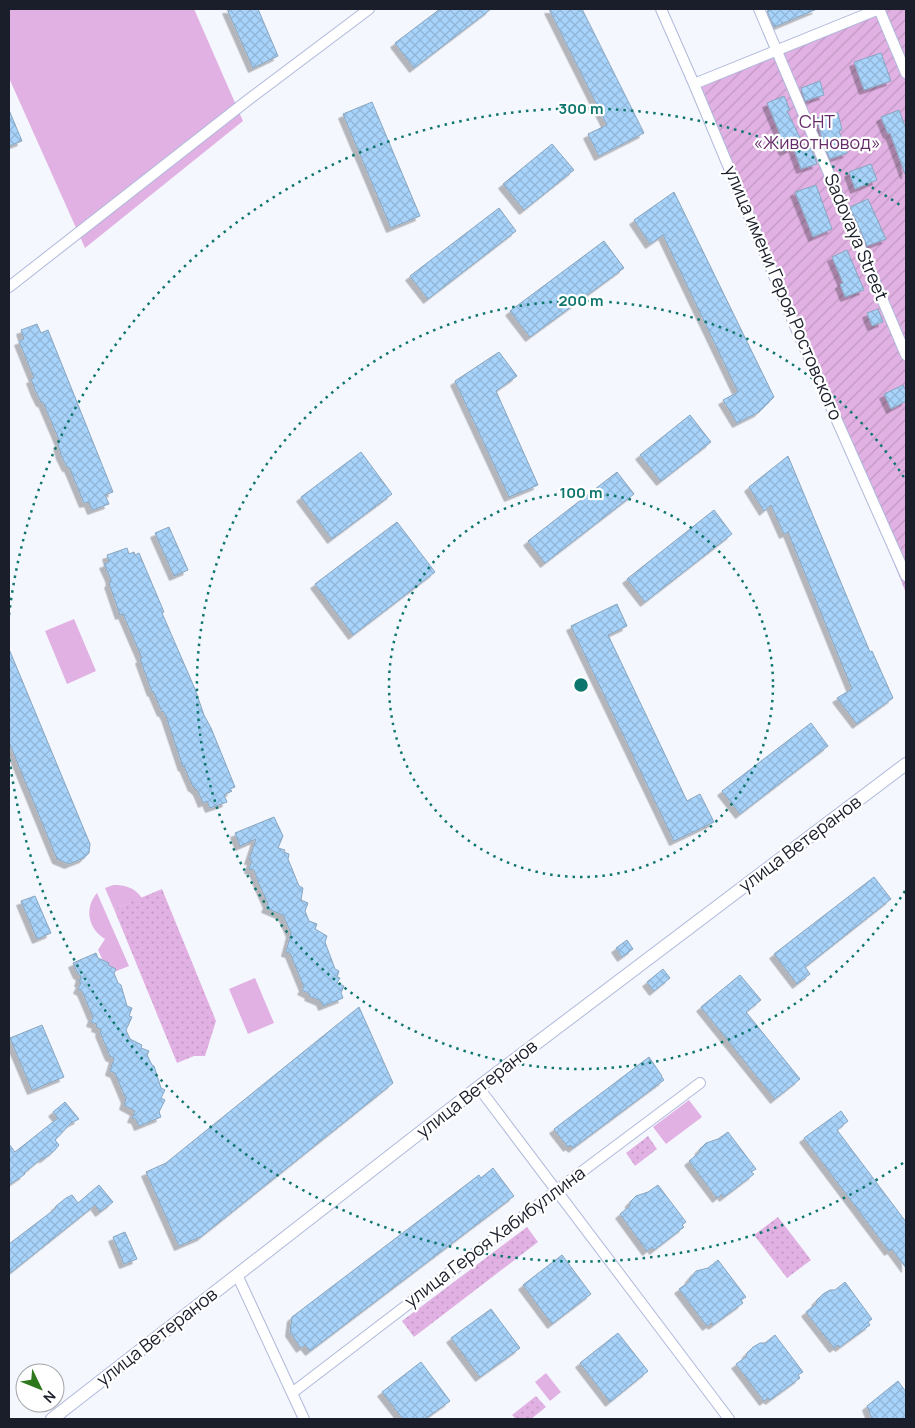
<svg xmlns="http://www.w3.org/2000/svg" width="915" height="1428" font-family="Manrope,sans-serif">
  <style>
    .grass { fill: #e1b1e3 }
    .park { fill: url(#park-dots) }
    .garden { fill: url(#garden-furrows) }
    .building { fill: url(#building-cross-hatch); stroke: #89a6c0; filter: url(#shadow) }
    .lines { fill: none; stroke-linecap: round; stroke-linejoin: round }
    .minor-casing { stroke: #afb9db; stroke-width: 12 }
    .tertiary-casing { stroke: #afb9db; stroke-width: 14 }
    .minor { stroke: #fff; stroke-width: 10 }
    .tertiary { stroke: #fff; stroke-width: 12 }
    .ring { fill: none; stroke: #0f766e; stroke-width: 2.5; stroke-dasharray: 2.5 5 }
    .labels { text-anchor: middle; stroke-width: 4.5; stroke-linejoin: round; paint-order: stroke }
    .park-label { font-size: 18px; fill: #672d6b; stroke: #fff }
    .street-label { font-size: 18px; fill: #1a1e2a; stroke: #fff }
    .centre { fill: #0f766e; stroke: #fff; stroke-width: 2.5 }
    .ring-label { font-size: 15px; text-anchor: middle; font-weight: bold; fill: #0f766e; stroke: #fff; stroke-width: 4.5; stroke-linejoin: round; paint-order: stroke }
  </style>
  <defs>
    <pattern id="park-dots" width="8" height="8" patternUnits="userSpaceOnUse" patternTransform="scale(1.25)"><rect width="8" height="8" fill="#e1b1e3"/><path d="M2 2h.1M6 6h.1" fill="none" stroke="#c098c3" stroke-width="1.8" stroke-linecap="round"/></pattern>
    <pattern id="garden-furrows" width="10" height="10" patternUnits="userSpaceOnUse" patternTransform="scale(1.25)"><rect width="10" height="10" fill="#e1b1e3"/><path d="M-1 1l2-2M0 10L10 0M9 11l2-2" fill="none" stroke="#c098c3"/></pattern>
    <pattern id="building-cross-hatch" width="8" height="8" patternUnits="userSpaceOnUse" patternTransform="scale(1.25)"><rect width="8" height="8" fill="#a8d3fa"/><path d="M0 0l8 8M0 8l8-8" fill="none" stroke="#90b5d6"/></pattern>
    <filter id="shadow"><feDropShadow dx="-4.5" dy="4.5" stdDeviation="0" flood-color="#0004"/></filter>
  </defs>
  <rect width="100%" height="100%" fill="#f5f7fe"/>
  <path class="grass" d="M9,9H194L243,121L85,248L9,78Z
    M74,619L96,671L67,684L45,631Z
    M113,885C125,885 134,887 142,898L114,909L105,888Z
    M97,893L129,966L109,974L98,950L105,939C88,929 84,908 97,893Z
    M255,978L274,1023L248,1034L229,989Z
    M689,1100L702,1117L666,1144L653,1127Z
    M546,1373L561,1392L550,1401L535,1382Z"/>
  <path class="park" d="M162,889L216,1021L205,1056H194L177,1063L114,909Z
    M648,1136L657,1149L635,1166L626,1153Z
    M778,1217L811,1260L787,1278L754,1235Z
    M527,1227L538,1242L414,1337L402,1321Z
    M536,1396L546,1407L531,1419H516L512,1415Z"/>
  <path class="garden" d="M879,9H906V593L701,86Z"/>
  <path class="building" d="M227,9H258L278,56L253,68Z
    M440,9H491L414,68L395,43Z
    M549,9H582L644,133L599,156L588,134L607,125Z
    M773,9H817L774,27L767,11Z
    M881,53L891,81L864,90L854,62Z
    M820,81L824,95L805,101L801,88Z
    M784,96L790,110L787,111L806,150L811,148L817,164L801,169L793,147L784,151L776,135L780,134L767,103Z
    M372,102L420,216L391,228L343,114Z
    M9,110L22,141L9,146Z
    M899,110L906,129V174H905L890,133L888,134L881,117Z
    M838,113L842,130L839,131L847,153L830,159L823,143L817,118Z
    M552,144L574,170L524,210L503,184Z
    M871,164L877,180L855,189L849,172Z
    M816,185L832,229L813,237L795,192Z
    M674,192L774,397L759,412L737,423L723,400L738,392L663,235L650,244L634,220Z
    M868,199L886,239L867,246L850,207Z
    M499,208L516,231L428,299L410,276Z
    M604,241L624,268L530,337L510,311Z
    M847,250L864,290L845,297L840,284L843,283L832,257Z
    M878,309L883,322L872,326L867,313Z
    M37,324L41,333L48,330L113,492L105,495L109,504L92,510L89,502L84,503L69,467H67L61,455L58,444L60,442L43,402H41L36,392L31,379L34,378L19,341L24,339L21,330Z
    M499,352L517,376L496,391L538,485L509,497L455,381Z
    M903,385L906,391V401L891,409L884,394Z
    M690,415L711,442L661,481L640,455Z
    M361,452L392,494L332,539L301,497Z
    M788,456L870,652L872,651L893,698L857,724L837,698L852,689L788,532L784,534L771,505L764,511L749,487Z
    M617,472L634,494L545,563L528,541Z
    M714,510L732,534L645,602L627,579Z
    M397,522L435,572L353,635L315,584Z
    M169,527L188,570L174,576L155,533Z
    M127,548L129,554L134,552L135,555L139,553L164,612L162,613L195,689L204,715L211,728L235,787L230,789L232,791L224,795L227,802L210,808L207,801L203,803L198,791L194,787H193L184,766L183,767L166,716L163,711L162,712L153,691L152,692L140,659L142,658L123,614L120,615L109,583L111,582L110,577L104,564L109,562L107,555Z
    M617,604L627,626L608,635L687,801L700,794L714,822L674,841L571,626Z
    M9,649L90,844L89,853L84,858L69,864L57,859L9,742Z
    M811,723L828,746L740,814L722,791Z
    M274,817L283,836L278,848L285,850L284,852L289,854L288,859L299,886L303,888L301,900L308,903L305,911L309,921L317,924L315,929L327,936L325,942L335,969L339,971L337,977L340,978L337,983L344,986L341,993L343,998L323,1006L321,1001L309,996L310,994L302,990L304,987L290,953L286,952L291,933L283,915L266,908L268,904L259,884L254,870L249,869L252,860H249L256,839L240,846L235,833Z
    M874,877L891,899L805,967L810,974L797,984L774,954Z
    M35,896L51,933L37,939L21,901Z
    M627,940L633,949L622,957L616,948Z
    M96,953L98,958L109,963L108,965L116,969L114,973L118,983L121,985L127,1006L132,1008L129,1016L132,1017L126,1030L130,1039L142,1045L141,1048L149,1051L147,1055L152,1065L154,1066L161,1088L165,1090L161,1098L165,1100L159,1112L161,1117L139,1126L136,1119L132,1118L135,1111L124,1105L126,1099L115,1073L110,1071L114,1058L110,1056L100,1032L101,1029L96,1027L97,1024L91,1022L93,1017L82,991L78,989L81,983L79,982L81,976L78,974L73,963Z
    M663,969L670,978L654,991L647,982Z
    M740,975L761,1000L746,1012L800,1079L775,1099L701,1007Z
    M359,1007L393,1083L202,1236L179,1246L146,1172L166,1163Z
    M42,1025L64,1077L32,1090L10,1038Z
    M649,1057L662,1076H661L664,1080L573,1148L570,1145L568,1147L554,1129Z
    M65,1102L79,1119L71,1123L55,1140L59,1145L55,1150L45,1158H42L24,1173L25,1174L9,1185V1144L15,1152L58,1118L53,1112Z
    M841,1111L848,1121L837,1130L906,1222V1268L892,1249L889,1251L804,1138Z
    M728,1132L756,1169L751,1172L754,1174L724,1197L722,1194L717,1198L689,1161L699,1153L700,1149L706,1143L718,1139Z
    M493,1168L514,1196L310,1351L305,1345L301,1348L290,1332L292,1317L479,1175L481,1178Z
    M99,1185L113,1202L100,1212L95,1205L9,1274V1244L55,1209L56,1206L66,1198L72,1195L78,1203Z
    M658,1185L686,1222L682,1225L684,1227L654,1250L652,1247L647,1251L620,1214L630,1206V1202L636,1196L648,1192Z
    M125,1232L137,1259L124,1264L113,1237Z
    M562,1255L591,1294L552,1324L523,1285Z
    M718,1260L746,1297L741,1300L743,1303L713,1325L711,1323L707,1326L679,1289L689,1282L690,1278L696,1271L708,1268Z
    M845,1282L872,1319L868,1322L870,1325L840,1347L838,1345L834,1348L806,1312L816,1304L817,1300L823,1294L830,1290H835Z
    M491,1309L520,1348L480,1377L451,1338Z
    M618,1333L648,1371L610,1402L580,1363Z
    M775,1335L803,1372L798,1375L800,1378L770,1400L768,1398L764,1401L736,1364L746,1357L747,1353L753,1347L760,1343H765Z
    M421,1362L450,1401L425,1419H403L382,1392Z
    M898,1381L906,1392V1419H872L867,1406Z"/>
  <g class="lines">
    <defs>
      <path id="minor" d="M661,9L694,84L795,326L906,576
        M759,9L906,355
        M694,84L879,9L906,73
        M9,287L248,100L369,9
        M482,1092L729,1419
        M239,1279L304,1419
        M292,1393L556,1191L700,1083"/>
      <path id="tertiary" d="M52,1419L476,1089L906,764"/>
    </defs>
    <use href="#minor" class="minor-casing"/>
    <use href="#tertiary" class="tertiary-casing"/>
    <use href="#minor" class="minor"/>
    <use href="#tertiary" class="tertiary"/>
  </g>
  <g class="ring">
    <circle cx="581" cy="685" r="192"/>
    <path d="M905 891A384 384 0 1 1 905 479"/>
    <path d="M903 1163A576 576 0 0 1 9 755M9 615A576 576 0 0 1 903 207"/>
  </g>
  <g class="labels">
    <g class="park-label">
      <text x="817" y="128">СНТ<tspan x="817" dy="21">«Животновод»</tspan></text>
    </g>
    <g class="street-label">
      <text transform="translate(856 237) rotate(67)" y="6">Sadovaya Street</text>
      <text transform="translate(783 293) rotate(67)" y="6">улица имени Героя Ростовского</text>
      <text transform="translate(800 844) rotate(-37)" y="6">улица Ветеранов</text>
      <text transform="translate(477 1089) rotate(-38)" y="6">улица Ветеранов</text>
      <text transform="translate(495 1237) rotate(-37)" y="6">улица Героя Хабибуллина</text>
      <text transform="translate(157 1337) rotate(-38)" y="6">улица Ветеранов</text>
    </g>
  </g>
  <circle cx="581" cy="685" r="8" class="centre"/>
  <g class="ring-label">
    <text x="581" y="114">300 m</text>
    <text x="581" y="306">200 m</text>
    <text x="581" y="498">100 m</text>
  </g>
  <rect width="915" height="1428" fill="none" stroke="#1a1e2a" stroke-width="20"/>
  <g transform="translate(40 1388) rotate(133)"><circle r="24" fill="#ffffff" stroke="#a3a5aa"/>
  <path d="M0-4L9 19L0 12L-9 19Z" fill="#2d771c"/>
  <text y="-8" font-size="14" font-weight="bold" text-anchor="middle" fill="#1a1e2a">N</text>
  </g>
</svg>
